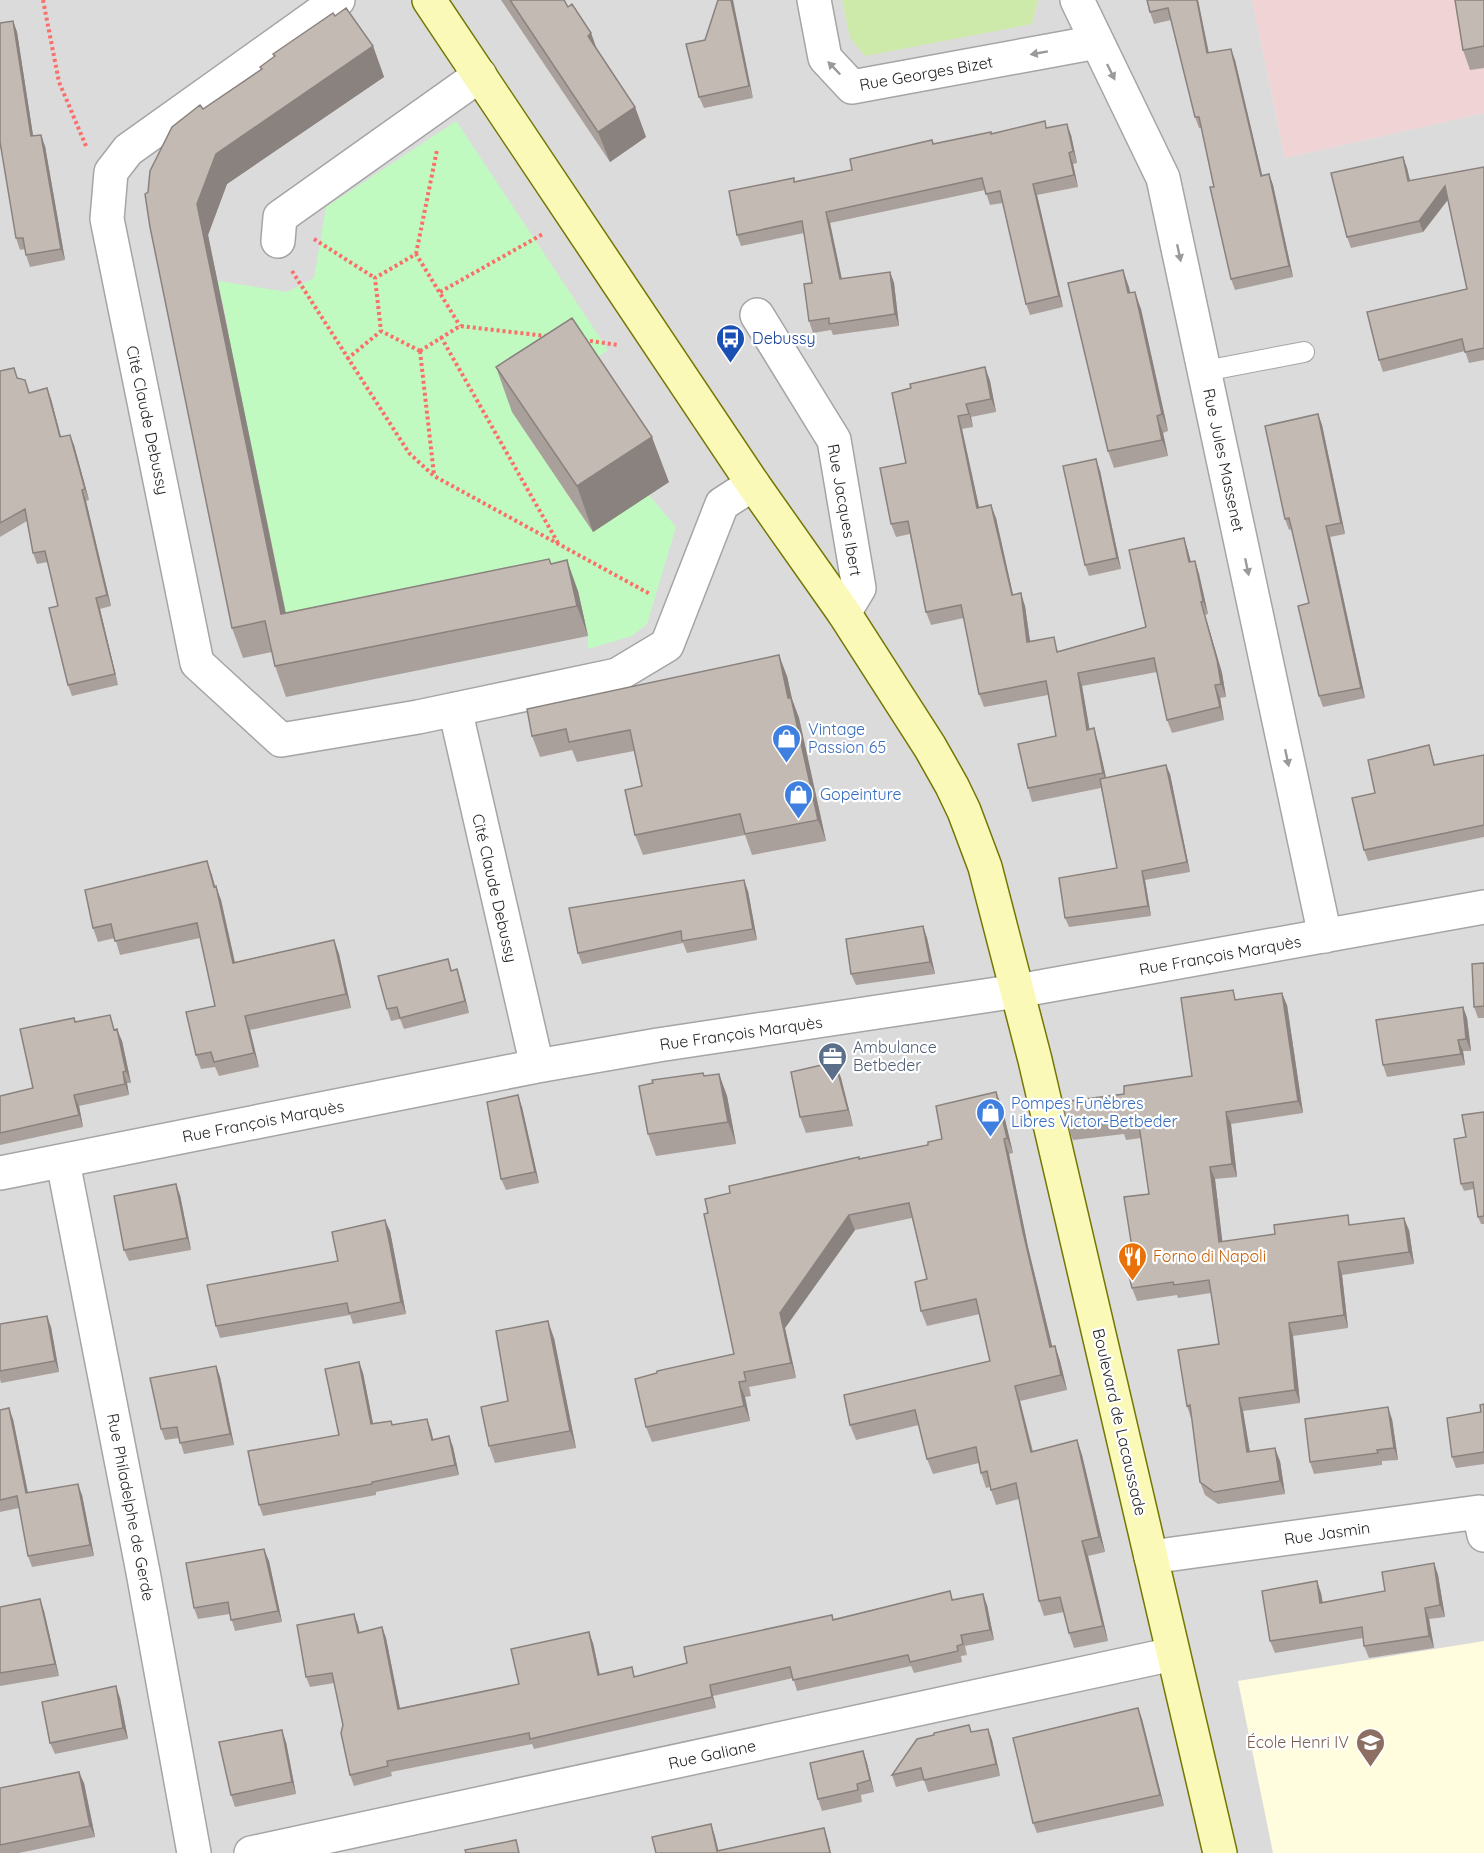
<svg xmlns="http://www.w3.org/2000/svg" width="1484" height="1853" font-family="Quicksand,sans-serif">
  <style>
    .residential { fill: #dcdbdb }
    .commercial { fill: #f0d3d4 }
    .education { fill: #fffdde }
    .grass { fill: #ceeaaa }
    .park { fill: #c1fac1 }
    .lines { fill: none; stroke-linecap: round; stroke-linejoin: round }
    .service-casing { stroke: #a5a5a5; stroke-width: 22 }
    .minor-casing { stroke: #a5a5a5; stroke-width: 36 }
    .tertiary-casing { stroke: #a5a5a5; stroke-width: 36 }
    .secondary-casing { stroke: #727704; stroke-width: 36 }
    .path { stroke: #fb6f6a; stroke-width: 4; stroke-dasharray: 3 3; stroke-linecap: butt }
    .service { stroke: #fff; stroke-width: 20 }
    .minor { stroke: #fff; stroke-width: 33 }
    .tertiary { stroke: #fff; stroke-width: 33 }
    .secondary { stroke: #faf9b8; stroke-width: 33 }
    .wall { fill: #a9a09b }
    .shaded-wall { fill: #89827e }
    .building { fill: #c4bab4; stroke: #89827e; stroke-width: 1.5 }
    .oneway { fill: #9a9a9a }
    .labels { text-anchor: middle; stroke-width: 4.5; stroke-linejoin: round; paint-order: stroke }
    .street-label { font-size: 16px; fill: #1e1e1e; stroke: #fff }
    .transit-label { font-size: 16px; fill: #164399; stroke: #fff; text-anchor: start }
    .shop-label { font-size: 16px; fill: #366cbe; stroke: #fff; text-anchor: start }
    .service-label { font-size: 16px; fill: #4e5e75; stroke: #fff; text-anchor: start }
    .food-label { font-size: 16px; fill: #c56008; stroke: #fff; text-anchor: start }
    .education-label { font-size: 16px; fill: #785e54; stroke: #fff; text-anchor: end }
  </style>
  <rect width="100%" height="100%" fill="#efebe4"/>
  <path class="residential" d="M0,0H842L850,38L1032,24L1038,0H1252L1285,158L1484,113V1853H0Z"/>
  <path class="commercial" d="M1252,0H1484V113L1285,158Z"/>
  <path class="education" d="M1484,1641V1853H1273L1238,1681Z"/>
  <path class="grass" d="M842,0H1038L1032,24L865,56L850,38Z"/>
  <path class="park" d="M456,121L608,350L513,413L537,450L542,448L566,493L593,532L649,495L676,527L647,624L632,636L588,649V636L289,647L269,532L234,362L225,333L229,331L218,281L287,292L314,278L326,207Z"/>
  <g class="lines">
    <defs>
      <path id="service" d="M1205,371L1304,352"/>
      <path id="minor" d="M338,0L128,150L111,172L107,219L197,663L281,740L418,717L617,675L667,645L722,504L753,484
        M814,0L825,58L852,87L1097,42
        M1077,0L1163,178L1325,936
        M278,241L280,217L480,75
        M757,315L834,440L859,588L844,613
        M455,709L537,1066
        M63,1162L143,1572L194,1853
        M0,1173L537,1066L658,1045L1017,991
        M1151,1557L1479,1512L1484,1535
        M251,1853L1173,1654"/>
      <path id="tertiary" d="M1017,991L1484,907"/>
      <path id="secondary" d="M429,0L753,484L844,613L930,747L952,786L964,811L985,867L1035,1060L1220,1853"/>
    </defs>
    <use href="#service" class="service-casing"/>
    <use href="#minor" class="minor-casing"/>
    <use href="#tertiary" class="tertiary-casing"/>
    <use href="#secondary" class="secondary-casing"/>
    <path class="path" d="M43,0L59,82L86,146
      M314,239L375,278
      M416,254L437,150
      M292,271L409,453L434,476L650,594
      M440,292L543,234
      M441,337L558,543
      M584,340L618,345
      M420,351L460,326L546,336
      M420,351L381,331L375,278L416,254L460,326
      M420,351L434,475
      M347,359L381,331"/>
    <use href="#service" class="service"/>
    <use href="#minor" class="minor"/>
    <use href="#tertiary" class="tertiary"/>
    <use href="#secondary" class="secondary"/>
  </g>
  <path class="wall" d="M501,0H564L568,7L591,33L597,50L635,107L646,137L610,162Z
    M718,0L753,98L704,108L699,97L705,40Z
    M1198,0L1209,53L1235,60L1262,175L1269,174L1273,185L1293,277L1235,290L1231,279L1202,128H1199L1195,117L1171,20L1154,24L1150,12Z
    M1484,0V68L1470,70L1463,50Z
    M335,16L373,46L384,77L227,184L208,235L286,613L551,564L578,591L588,636L286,697L275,666L272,652L243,658L232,628L148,192L203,109L261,69L260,67L274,57L273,54Z
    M13,21L17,32L33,136L45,146L65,260L30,267L26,255L25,249L20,250L16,238Z
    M1047,128L1071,135L1077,163L1073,164L1078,187L1037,195L1063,307L1030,315L1026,304L1003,203L990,205L985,190L830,223L842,279L890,272L894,283L899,326L833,335L831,330L813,333L809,321L812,283L804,233L741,246L737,235L795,182L852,170L932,140L934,144L991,134Z
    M1403,157L1407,168L1410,181L1484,167V360L1469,363L1465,351L1383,372L1379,360L1467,289L1448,200L1423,232L1351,248L1347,237Z
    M1123,270L1130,293L1141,309L1168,431L1163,433L1168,456L1114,468L1108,451Z
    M496,367L669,482L593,532L512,412Z
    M985,367L990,381L996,412L971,417L973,427L962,429L979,507L996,518L1013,595L1025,606L1030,641L1059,651L1146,627L1184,538L1188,551L1191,562L1195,561L1199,574L1208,614L1205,615L1222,673L1226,697L1220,698L1224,720L1172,733L1167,720L1157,672L1082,686L1089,729L1098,742L1106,778L1170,774L1190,872L1145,880L1151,916L1069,927L1065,918L1117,868L1101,788L1032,802L1028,788L1056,736L1048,695L984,707L979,694L964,618L931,625L926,612L910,534L896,537L891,524L906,463L911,388Z
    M14,368L17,378L30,393L47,388L51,399L61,437L74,445L89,500L86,501L111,606L100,609L118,685L72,696L68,685L58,606L48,562L37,564L33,553L27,521L0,537V371Z
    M1318,414L1322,425L1345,534L1330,537L1365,698L1323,707L1319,696L1309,603L1292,529L1289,530L1285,519Z
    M1096,459L1100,471L1121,569L1089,576L1085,565Z
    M787,676L792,699L799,718L826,841L752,855L745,835L643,855L635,835L642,786L634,751L577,762L572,750L540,757L532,736Z
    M1429,745L1435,765L1484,755V837L1368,861L1364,850L1375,793Z
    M207,861L215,886L221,900L235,962L334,940L339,954L351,1008L250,1030L259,1067L219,1076L215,1067L201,1069L196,1055L215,1006L200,938L120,955L115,938L98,942L93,928Z
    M748,891L757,940L687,953L683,943L582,964L578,953Z
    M923,926L927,938L935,974L856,985L851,974Z
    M448,959L452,971L461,981L469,1013L404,1029L400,1019L391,1021L387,1009Z
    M1484,963V1018H1478L1474,1007Z
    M1237,1000L1287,1005L1303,1113L1231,1124L1237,1177L1215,1179L1222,1242L1351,1224L1409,1230L1414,1264L1342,1275L1348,1328L1293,1336L1300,1403L1243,1411L1250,1452L1280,1461L1285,1494L1218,1504L1205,1495L1200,1482L1192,1418H1191L1187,1406L1219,1344L1211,1293L1178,1298L1177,1295L1137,1301L1132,1288L1133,1254L1149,1194L1141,1138L1126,1140L1124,1134L1073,1140L1068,1127L1124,1094L1192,1076Z
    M1463,1007L1467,1018L1471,1051H1463L1465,1065L1387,1077L1383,1065Z
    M74,1018L76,1022L115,1030L122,1041L131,1083H127L129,1095L79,1106L83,1127L0,1145V1096L33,1088Z
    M835,1062L841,1078L853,1126L806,1133L800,1117Z
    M719,1074L727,1096L736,1144L656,1156L648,1134L704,1076Z
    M996,1092L1002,1107L1013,1153L1009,1154L1028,1247L1052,1346H1055L1060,1361L1067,1390L1020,1401L1033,1451L1077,1440L1082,1455L1105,1552L1088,1556L1108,1641L1074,1648L1069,1633L1064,1612L1044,1616L1039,1601L1019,1499L996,1505L990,1487L986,1488L981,1473L979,1463L933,1474L927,1459L919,1425L856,1440L850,1425L990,1361L980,1314L927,1326L921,1311L927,1279L912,1218L855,1230L785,1328L796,1378L749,1387L751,1396L745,1397L750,1421L652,1442L646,1427L734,1354L708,1213L730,1193L860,1159L928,1145L942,1139Z
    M522,1107L539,1183L506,1190L501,1179Z
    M1484,1112V1224H1481L1478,1217L1474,1189L1464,1191L1461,1184L1466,1137Z
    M180,1195L191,1250L129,1261L124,1250Z
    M390,1231L406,1314L353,1324L350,1315L220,1338L216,1326L338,1261Z
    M0,1324L51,1327L59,1372L1,1383L0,1379Z
    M554,1338L576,1448L495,1463L489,1446L508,1401Z
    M359,1362L363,1373L373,1423L391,1421L393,1425L427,1419L433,1440L449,1436L453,1447L459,1475L376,1492V1495L263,1516L259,1505L339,1435Z
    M216,1366L220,1377L234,1445L184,1454L179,1438L165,1440L161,1429Z
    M1484,1404V1464L1456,1468L1452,1457L1481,1412Z
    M0,1410L13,1419L28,1492L82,1495L94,1556L32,1567L28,1556L19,1508L0,1512Z
    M1392,1419L1398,1460L1382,1461V1465L1314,1474L1310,1462Z
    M269,1561L282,1622L235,1631L230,1614L198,1619L194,1608Z
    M1434,1563L1438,1575L1445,1617L1429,1619L1434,1648L1369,1658L1364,1646L1363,1638L1275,1653L1270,1641L1321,1593L1323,1603L1385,1591Z
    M950,1591L953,1600L987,1605L994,1640L965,1646L967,1655L961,1656L962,1662L914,1673L911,1666L797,1691L793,1678L713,1696L716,1708L534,1749L532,1744L391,1772L392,1776L354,1786L350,1775L343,1725L334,1683L310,1687L306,1677L354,1614L359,1633L382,1627L386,1638L400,1708L519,1684L593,1643L600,1675L632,1667L635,1677L687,1663L833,1619Z
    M0,1607L44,1611L59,1676L0,1686Z
    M120,1698L128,1739L55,1754L50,1743Z
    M1138,1708L1142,1719L1164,1806L1037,1833L1033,1823Z
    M988,1729L992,1740L1000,1776L928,1792L924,1780L896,1787L892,1775L971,1732Z
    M286,1742L296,1794L235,1807L231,1795Z
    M863,1751L867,1763L874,1792L861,1795L862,1802L822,1811L818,1799Z
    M84,1783L95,1837L19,1853H0V1788Z"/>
  <path class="shaded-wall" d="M731,0H733L753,98L749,86Z
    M1197,0H1198L1211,65L1207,53Z
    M13,21L17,32L35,148L31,136Z
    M591,33L602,64L588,36Z
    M373,46L384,77L227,184L208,235L292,645L281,614L197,204L216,154Z
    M1231,49L1235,60L1265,187L1261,176Z
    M635,107L646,137L610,162L598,132Z
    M1067,124L1071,135L1077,163L1073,151Z
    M41,135L45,146L65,260L61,249Z
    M1069,153L1073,164L1078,187L1074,175Z
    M1403,157L1407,168L1413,193L1408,181Z
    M1269,174L1273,185L1293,277L1289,266Z
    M1033,184L1037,195L1063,307L1059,296Z
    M1445,186L1449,198L1423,232L1419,221Z
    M826,212L830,223L844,290L840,279Z
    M1123,270L1129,287L1134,310L1128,293Z
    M890,272L894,283L899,326L895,314Z
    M1135,292L1141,309L1168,431L1162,414Z
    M985,367L990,381L996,412L991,399Z
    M47,388L51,399L64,448L60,437Z
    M966,404L971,417L973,427L969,414Z
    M1318,414L1322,425L1345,534L1341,523Z
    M958,416L962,429L982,521L977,508Z
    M1157,416L1163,433L1168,456L1162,440Z
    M70,435L74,445L89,500L85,489Z
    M652,437L669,482L593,532L577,486Z
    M1096,459L1100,471L1121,569L1117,558Z
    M82,490L86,501L111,606L107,595Z
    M991,505L996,518L1016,608L1012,595Z
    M1326,526L1330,537L1365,698L1361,688Z
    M1184,538L1188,551L1194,575L1189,562Z
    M567,560L578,591L588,636L577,606Z
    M1195,561L1199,574L1208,614L1203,601Z
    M1021,593L1025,606L1032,655L1027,642Z
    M96,598L100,609L118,685L115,674Z
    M1201,602L1205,615L1222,673L1226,697L1221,684Z
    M779,655L787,676L792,699L799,718L826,841L818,820L788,698Z
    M1078,673L1082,686L1092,743L1087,730Z
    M1215,685L1220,698L1224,720L1220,707Z
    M1094,728L1098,742L1108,786L1103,773Z
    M1166,765L1170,774L1190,872L1187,862Z
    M207,861L212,875L219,901L214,887Z
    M1142,871L1145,880L1151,916L1148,906Z
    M744,880L748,891L757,940L753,929Z
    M216,886L221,900L238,977L233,963Z
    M923,926L927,938L935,974L930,962Z
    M334,940L339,954L351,1008L346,994Z
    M457,969L461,981L469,1013L465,1001Z
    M1282,993L1287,1005L1303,1113L1298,1101Z
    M1463,1007L1467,1018L1471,1051L1466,1039Z
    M245,1016L250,1030L259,1067L254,1053Z
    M117,1029L122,1041L131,1083L126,1071Z
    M1458,1040L1463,1051L1465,1065L1461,1054Z
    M835,1062L841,1078L853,1126L848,1110Z
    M123,1072L127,1083L129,1095L125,1084Z
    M719,1074L727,1096L736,1144L728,1122Z
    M996,1092L1002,1107L1013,1153L1007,1138Z
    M74,1095L79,1106L83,1127L79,1115Z
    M518,1095L522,1107L539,1183L535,1172Z
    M1226,1112L1231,1124L1237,1177L1232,1164Z
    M1004,1139L1009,1154L1028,1247L1056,1362L1050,1347L1023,1232Z
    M1210,1167L1215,1179L1224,1255L1219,1242Z
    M176,1184L180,1195L191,1250L187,1238Z
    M849,1215L855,1230L785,1328L796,1378L791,1363L780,1313Z
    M1404,1218L1409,1230L1414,1264L1409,1252Z
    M385,1220L390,1231L406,1314L401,1302Z
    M1338,1262L1342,1275L1348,1328L1344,1315Z
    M47,1316L51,1327L59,1372L55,1361Z
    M548,1321L554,1338L576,1448L570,1431Z
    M1289,1323L1293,1336L1300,1403L1295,1390Z
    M1055,1346L1060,1361L1067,1390L1061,1375Z
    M359,1362L363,1373L375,1434L371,1424Z
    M216,1366L220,1377L234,1445L230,1434Z
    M739,1382L745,1397L750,1421L744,1406Z
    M1015,1386L1020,1401L1036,1467L1031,1452Z
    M1239,1398L1243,1411L1252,1465L1247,1452Z
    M1388,1407L1392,1419L1398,1460L1394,1448Z
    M9,1408L13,1419L30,1504L26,1493Z
    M427,1419L431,1430L436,1451L432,1440Z
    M449,1436L453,1447L459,1475L455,1465Z
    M1077,1440L1082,1455L1105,1552L1099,1537Z
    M1275,1448L1280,1461L1285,1494L1280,1481Z
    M78,1484L82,1495L94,1556L90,1545Z
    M1082,1541L1088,1556L1108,1641L1103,1626Z
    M264,1549L269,1561L282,1622L278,1611Z
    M1434,1563L1438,1575L1445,1617L1440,1605Z
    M1317,1581L1321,1593L1324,1615L1320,1603Z
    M983,1594L987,1605L994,1640L990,1630Z
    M40,1599L44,1611L59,1676L55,1664Z
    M1425,1608L1429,1619L1434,1648L1429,1636Z
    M354,1614L358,1625L362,1644L358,1633Z
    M382,1627L386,1638L402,1719L398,1709Z
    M589,1632L593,1643L602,1686L598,1675Z
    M710,1685L713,1696L716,1708L712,1697Z
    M116,1686L120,1698L128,1739L123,1728Z
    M1138,1708L1142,1719L1164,1806L1160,1795Z
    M988,1729L992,1740L1000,1776L996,1764Z
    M282,1730L286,1742L296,1794L292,1782Z
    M863,1751L867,1763L874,1792L870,1780Z
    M79,1772L84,1783L95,1837L90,1826Z
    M711,1824L715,1836L719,1853H718Z
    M824,1828L828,1840L831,1853H830Z"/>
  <path class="building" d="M510,0H564L568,7L572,4L591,33L588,36L635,107L598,132Z
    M718,0H731L749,86L699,97L686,44L705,40Z
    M1147,0H1197L1207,53L1231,49L1261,176L1269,174L1289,266L1231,279L1210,187H1214L1199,117H1195L1168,8L1150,12Z
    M1455,0H1484V46L1463,50Z
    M346,8L373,46L216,154L197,204L281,614L549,559L551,564L567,560L577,606L275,666L265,621L232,628L150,227L145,194L148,192L150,171L172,127L200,105L203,109L262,69L260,67L275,56L273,54L333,13L335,16Z
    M13,21L31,136L41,135L61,249L26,255L23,238H16L0,142V23Z
    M1045,121L1046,128L1067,124L1073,151L1069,153L1074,175L1033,184L1059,296L1026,304L1000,191L986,194L982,178L826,212L840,279L890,272L895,314L829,324V318L809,321L804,284L812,283L802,221L737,235L729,191L794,178V182L852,170L850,159L932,140L933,144L991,132V134Z
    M1403,157L1408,181L1484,167V348L1465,352L1462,339L1379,360L1367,312L1467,289L1445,186L1419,221L1347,237L1331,173Z
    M1123,270L1128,293L1135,292L1162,414L1157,416L1162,440L1108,451L1068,283Z
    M572,318L652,437L577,486L496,367Z
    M985,367L991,399L966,404L969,414L958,416L977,508L991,505L1012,595L1021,593L1027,642L1054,637L1057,652L1146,627L1129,550L1184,538L1189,562L1195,561L1203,601L1201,602L1217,660L1221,684L1215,685L1220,707L1167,720L1154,658L1078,673L1087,730L1094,728L1103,773L1028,788L1018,744L1056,736L1046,681L979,694L961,605L926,612L908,521L891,524L880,468L906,463L892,393L911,388L910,384Z
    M14,368L17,378L25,380L29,393L47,388L60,437L70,435L85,489L82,490L107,595L96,598L115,674L68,685L49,608L58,606L45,551L33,553L25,509L0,523V371Z
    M1318,414L1341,523L1326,526L1361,688L1319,696L1298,606L1309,603L1289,518L1285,519L1265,426Z
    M1096,459L1117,558L1085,565L1063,466Z
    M779,655L788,698H791L818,820L745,834L740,814L635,835L625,790L642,786L630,730L569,742L566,729L532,736L527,709Z
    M1429,745L1434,765L1484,755V825L1364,850L1352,798L1375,793L1368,760Z
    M1166,765L1187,862L1142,871L1148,906L1065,918L1059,878L1117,868L1100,779Z
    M207,861L214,887L216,886L233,963L334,940L346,994L245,1016L254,1053L214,1062L211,1052L196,1055L186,1012L215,1006L197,923L115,941L111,924L93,928L85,890Z
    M744,880L753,929L682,941L681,931L578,953L569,908Z
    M923,926L930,962L851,974L846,939Z
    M448,959L451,971L457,969L465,1001L400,1018L397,1007L387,1009L378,976Z
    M1484,963V1006L1474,1007L1472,964Z
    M1233,990L1235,1000L1282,993L1298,1101L1226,1112L1232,1164L1210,1167L1219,1242L1275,1234L1274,1225L1348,1215L1349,1225L1404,1218L1409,1252L1338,1262L1344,1315L1289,1323L1295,1390L1239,1398L1247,1452L1275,1448L1280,1481L1214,1492L1200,1482L1190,1405L1187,1406L1178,1350L1219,1344L1209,1280L1174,1285L1173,1282L1132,1288L1124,1256L1133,1254L1124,1197L1149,1194L1139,1125L1122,1127L1121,1122L1068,1127L1062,1102L1124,1094V1086L1192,1076L1181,998Z
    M1463,1007L1466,1039L1458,1040L1461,1054L1383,1065L1376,1020Z
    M110,1015L114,1030L117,1029L126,1071L123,1072L125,1084L74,1095L79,1115L0,1133V1096L33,1088L20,1029L74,1018L75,1022Z
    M835,1062L848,1110L800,1117L791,1072Z
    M703,1073L704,1076L719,1074L728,1122L648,1134L639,1086L653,1083L652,1080Z
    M996,1092L1007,1138L1004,1139L1023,1232L1050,1347L1055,1346L1061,1375L1015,1386L1031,1452L1077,1440L1099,1537L1082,1541L1103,1626L1069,1633L1060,1597L1039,1601L1016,1483L991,1490L987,1471L981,1473L976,1447L927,1459L915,1410L850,1425L844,1395L990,1361L976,1299L921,1311L915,1282L927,1279L909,1203L849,1215L780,1313L791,1363L744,1372L746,1381L739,1382L744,1406L646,1427L635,1379L657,1373V1371L734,1354L704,1214L708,1213L705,1199L730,1193L729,1186L859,1157V1159L928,1145V1142L942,1139L936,1106Z
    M518,1095L535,1172L501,1179L487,1102Z
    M1484,1112V1216L1478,1217L1473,1182L1461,1184L1454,1139L1466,1137L1462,1115Z
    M176,1184L187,1238L124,1250L114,1196Z
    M385,1220L401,1302L349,1313L347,1303L216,1326L207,1285L338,1261L332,1232Z
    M47,1316L55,1361L0,1371V1324Z
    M548,1321L570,1431L489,1446L481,1407L508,1401L496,1331Z
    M359,1362L371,1424L391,1421L392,1425L427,1419L432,1440L449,1436L455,1465L372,1482V1484L259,1505L248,1451L339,1435L325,1369Z
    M216,1366L230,1434L180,1443L177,1427L161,1429L150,1378Z
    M1484,1404V1452L1452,1457L1447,1418L1481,1412L1480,1405Z
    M1388,1407L1394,1448L1377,1450L1378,1453L1310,1462L1305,1419Z
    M9,1408L26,1493L78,1484L90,1545L28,1556L17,1496L0,1500V1410Z
    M264,1549L278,1611L231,1620L228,1602L194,1608L186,1563Z
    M1434,1563L1440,1605L1425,1608L1429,1636L1364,1646L1362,1627L1270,1641L1262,1591L1317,1581L1320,1603L1385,1591L1382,1572Z
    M950,1591L952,1600L983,1594L990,1630L961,1635L963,1644L957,1646L958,1651L910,1662L908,1655L793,1680L790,1667L710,1685L712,1697L530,1739L529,1733L387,1761L388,1766L350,1775L341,1733L343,1725L332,1673L306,1677L297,1625L354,1614L358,1633L382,1627L398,1709L519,1684L511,1649L589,1632L598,1675L632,1667L634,1677L687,1663L684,1647L832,1615L833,1620Z
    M40,1599L55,1664L0,1673V1607Z
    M116,1686L123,1728L50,1743L42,1702Z
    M1138,1708L1160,1795L1033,1823L1013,1738Z
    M969,1725L971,1732L988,1729L996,1764L924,1780L921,1768L892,1775L917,1739L934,1735V1733Z
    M282,1730L292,1782L231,1795L219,1742Z
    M863,1751L870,1780L857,1784L858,1790L818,1799L810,1763Z
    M79,1772L90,1826L0,1845V1788Z
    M711,1824L717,1851L824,1828L830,1853H656L652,1837Z
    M516,1840L519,1853H466L465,1850Z"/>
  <defs><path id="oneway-solid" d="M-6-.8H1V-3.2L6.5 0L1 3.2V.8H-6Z" transform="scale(1.5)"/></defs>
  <g class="oneway">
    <use href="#oneway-solid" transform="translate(1039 53) rotate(170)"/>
    <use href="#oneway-solid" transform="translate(834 68) rotate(-134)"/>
    <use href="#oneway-solid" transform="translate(1111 72) rotate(64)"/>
    <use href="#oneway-solid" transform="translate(1179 253) rotate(78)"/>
    <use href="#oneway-solid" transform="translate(1247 567) rotate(78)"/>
    <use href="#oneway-solid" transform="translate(1287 758) rotate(78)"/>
  </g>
  <defs>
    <symbol id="bus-pin" viewBox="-11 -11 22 30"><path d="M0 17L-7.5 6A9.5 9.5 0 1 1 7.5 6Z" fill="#1a4fb4" stroke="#fff"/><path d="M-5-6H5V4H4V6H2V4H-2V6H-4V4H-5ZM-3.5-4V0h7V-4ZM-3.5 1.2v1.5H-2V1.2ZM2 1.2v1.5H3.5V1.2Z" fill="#fff"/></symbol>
    <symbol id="shop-pin" viewBox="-11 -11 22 30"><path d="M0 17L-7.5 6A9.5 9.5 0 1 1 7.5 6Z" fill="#3f7fe0" stroke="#fff"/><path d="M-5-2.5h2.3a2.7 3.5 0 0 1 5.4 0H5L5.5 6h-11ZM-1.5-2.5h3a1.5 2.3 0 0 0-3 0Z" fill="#fff"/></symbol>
    <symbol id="office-pin" viewBox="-11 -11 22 30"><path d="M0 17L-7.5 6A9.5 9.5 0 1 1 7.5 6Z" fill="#5c6f8a" stroke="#fff"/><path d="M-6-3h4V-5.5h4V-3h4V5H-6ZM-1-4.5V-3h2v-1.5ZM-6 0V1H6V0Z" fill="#fff"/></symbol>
    <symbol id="restaurant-pin" viewBox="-11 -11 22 30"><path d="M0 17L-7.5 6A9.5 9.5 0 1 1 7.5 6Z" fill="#e8710a" stroke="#fff"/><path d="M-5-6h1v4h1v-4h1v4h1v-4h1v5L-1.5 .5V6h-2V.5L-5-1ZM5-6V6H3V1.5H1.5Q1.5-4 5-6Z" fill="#fff"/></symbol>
    <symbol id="school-pin" viewBox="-11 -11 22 30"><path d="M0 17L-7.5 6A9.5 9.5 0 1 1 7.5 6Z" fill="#8d6e63" stroke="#fff"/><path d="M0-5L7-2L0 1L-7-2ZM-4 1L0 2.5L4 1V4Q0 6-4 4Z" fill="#fff"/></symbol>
  </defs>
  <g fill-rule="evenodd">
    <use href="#bus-pin" x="714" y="322" width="33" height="45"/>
    <use href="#shop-pin" x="770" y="722" width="33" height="45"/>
    <use href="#shop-pin" x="782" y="778" width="33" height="45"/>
    <use href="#office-pin" x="816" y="1040" width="33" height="45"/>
    <use href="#shop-pin" x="974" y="1096" width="33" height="45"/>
    <use href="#restaurant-pin" x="1116" y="1240" width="33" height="45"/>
    <use href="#school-pin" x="1354" y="1726" width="33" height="45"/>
  </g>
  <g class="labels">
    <g class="street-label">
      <text transform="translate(926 73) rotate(-10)" y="6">Rue Georges Bizet</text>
      <text transform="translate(148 420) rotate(78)" y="6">Cité Claude Debussy</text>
      <text transform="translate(1224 460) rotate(78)" y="6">Rue Jules Massenet</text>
      <text transform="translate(845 510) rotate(80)" y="6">Rue Jacques Ibert</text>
      <text transform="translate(495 888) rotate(77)" y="6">Cité Claude Debussy</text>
      <text transform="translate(1220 955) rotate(-10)" y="6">Rue François Marquès</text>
      <text transform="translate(741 1033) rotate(-8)" y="6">Rue François Marquès</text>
      <text transform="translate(263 1121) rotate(-11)" y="6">Rue François Marquès</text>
      <text transform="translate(1120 1422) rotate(77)" y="6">Boulevard de Lacaussade</text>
      <text transform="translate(131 1507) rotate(79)" y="6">Rue Philadelphe de Gerde</text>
      <text transform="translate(1327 1533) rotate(-8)" y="6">Rue Jasmin</text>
      <text transform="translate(712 1754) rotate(-12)" y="6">Rue Galiane</text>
    </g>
    <g class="transit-label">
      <text x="752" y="344">Debussy</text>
    </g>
    <g class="shop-label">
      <text x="808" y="735">Vintage<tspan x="808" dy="18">Passion 65</tspan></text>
      <text x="820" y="800">Gopeinture</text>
      <text x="1011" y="1109">Pompes Funèbres<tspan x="1011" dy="18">Libres Victor-Betbeder</tspan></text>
    </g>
    <g class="service-label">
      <text x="853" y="1053">Ambulance<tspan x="853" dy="18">Betbeder</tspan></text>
    </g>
    <g class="food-label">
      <text x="1153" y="1262">Forno di Napoli</text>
    </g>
    <g class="education-label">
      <text x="1349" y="1748">École Henri IV</text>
    </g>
  </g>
</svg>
